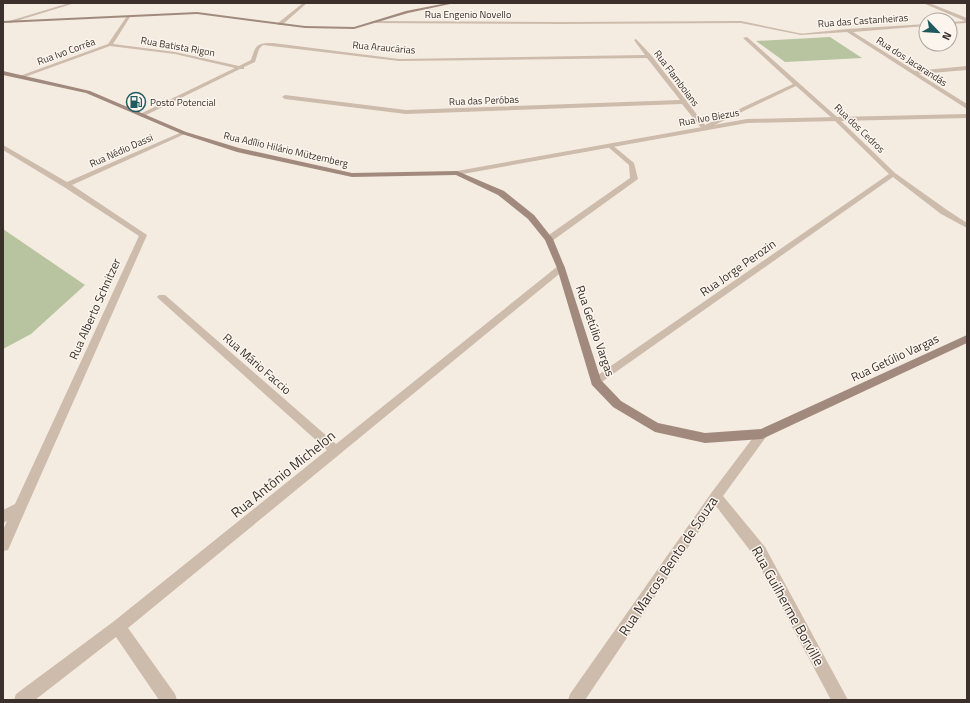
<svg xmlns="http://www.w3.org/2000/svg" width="970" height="703" font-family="'Titillium Web',sans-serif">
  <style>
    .green { fill: #b8c4a0 }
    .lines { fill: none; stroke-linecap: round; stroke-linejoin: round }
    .service { fill: #cdbbac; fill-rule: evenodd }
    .minor { fill: #cdbbac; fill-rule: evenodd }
    .tertiary { fill: #cdbbac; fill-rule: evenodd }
    .secondary { fill: #a18a7d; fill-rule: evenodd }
    .labels { text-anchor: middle; stroke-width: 3; stroke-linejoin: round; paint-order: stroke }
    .far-street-label { font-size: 10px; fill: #3b302b; stroke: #fbf5ee }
    .far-poi-label { font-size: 10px; fill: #3b302b; stroke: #fbf5ee; text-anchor: start }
    .street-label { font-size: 12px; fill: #3b302b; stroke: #fbf5ee }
    .near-street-label { font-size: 14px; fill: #3b302b; stroke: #fbf5ee }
  </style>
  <rect width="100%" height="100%" fill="#f4ebe1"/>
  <path class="green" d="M830,37L862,58L785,62L756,41Z
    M3,229L85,285L31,334L3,349Z"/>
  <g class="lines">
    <path class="service" d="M741,21L803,34L801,35L741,23L563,24L561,23L563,22Z"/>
    <path class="minor" d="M69,3H75L10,23L6,22Z
      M303,3H307L282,25H278V23Z
      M923,3H929L967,18V23L950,24V22L965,21Z
      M127,16L130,17L113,44L175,52L239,66L251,60C256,45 256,43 273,43L399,59L645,55L634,40L636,39L651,55L705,125L793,84L743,38L747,37L837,117L895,173L947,210L967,223V228L941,214L893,177L596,386L592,385L591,382L592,379L889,174L833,119L796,86L704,130L702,129L682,104L406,114L285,99L282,97L285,95L406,110L680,100L647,58L399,61L263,45L259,49L255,62L244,67V69H240L142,117L140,116V114L235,68L175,54L110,46L22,78L17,77L108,44Z
      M373,21L563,22L565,23L563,24L371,23Z
      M926,24V26L853,32L915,71L967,66V70L919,74L967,104V109L847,32L801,35L799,34L847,29Z
      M182,132L187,133L72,185L147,235L25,511L8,550L3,551V530L7,521L3,523V510L15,504L139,236L64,187L3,150V145L67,182Z
      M607,144H611L634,163L638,179L552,241H546V237L630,178L629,165L607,146Z
      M561,265L564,266L565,268L564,270L128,628L175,694L177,700H159L116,637L35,700H14L16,694L113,622L327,450L159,299L157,297L159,295H165L336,444L558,266Z
      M762,429L766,431L768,434L766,437L723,496L765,547L848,700H831L755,557L716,506L585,700H568L570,694L712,492L758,431Z"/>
    <path class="tertiary" d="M967,114V118L747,123L457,175L454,173L457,171L747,119Z"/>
    <path class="secondary" d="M447,3H455L408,13L354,29L305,28L197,14L3,23V21L197,12L305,26L354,27L406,11Z
      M3,71L90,91L186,132L239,148L352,173L457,171L504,191L534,215L553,239L565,268L601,380L621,401L658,423L705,433L761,429L967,335V343L762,439L705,443L655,432L613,407L592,385L557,268L545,240L528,219L498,195L456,175L352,177L237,152L182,134L86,93L3,75Z"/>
  </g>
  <defs>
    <symbol id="fuel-ring" viewBox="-11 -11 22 22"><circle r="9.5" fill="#fbf5ee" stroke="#1f5a5e" stroke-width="1.5"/><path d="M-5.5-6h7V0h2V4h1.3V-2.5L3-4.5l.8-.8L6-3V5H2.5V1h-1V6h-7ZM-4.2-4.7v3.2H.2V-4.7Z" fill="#1f5a5e"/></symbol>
  </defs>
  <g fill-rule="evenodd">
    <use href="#fuel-ring" x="125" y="91" width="22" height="22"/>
  </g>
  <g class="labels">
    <g class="far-street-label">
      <text x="468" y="18">Rua Engenio Novello</text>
      <text transform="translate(863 20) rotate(-4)" y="4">Rua das Castanheiras</text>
      <text transform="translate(178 46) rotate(10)" y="4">Rua Batista Rigon</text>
      <text transform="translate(384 47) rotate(5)" y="4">Rua Araucárias</text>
      <text transform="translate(66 51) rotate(-20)" y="4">Rua Ivo Corrêa</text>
      <text transform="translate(912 61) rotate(33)" y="4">Rua dos Jacarandás</text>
      <text transform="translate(677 78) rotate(53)" y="4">Rua Flamboians</text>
      <text transform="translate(484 100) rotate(-2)" y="4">Rua das Peróbas</text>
      <text transform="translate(709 117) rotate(-10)" y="4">Rua Ivo Biezus</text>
      <text transform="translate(860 128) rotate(44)" y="4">Rua dos Cedros</text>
      <text transform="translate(286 149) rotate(13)" y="4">Rua Adílio Hilário Mützemberg</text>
      <text transform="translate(121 150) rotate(-24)" y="4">Rua Nédio Dassi</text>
    </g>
    <g class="far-poi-label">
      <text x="150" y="106">Posto Potencial</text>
    </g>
    <g class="street-label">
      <text transform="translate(738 268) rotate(-35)" y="4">Rua Jorge Perozin</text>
      <text transform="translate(95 309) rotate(-66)" y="4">Rua Alberto Schnitzer</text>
      <text transform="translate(595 331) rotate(71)" y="4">Rua Getúlio Vargas</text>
      <text transform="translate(895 358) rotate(-25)" y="4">Rua Getúlio Vargas</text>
      <text transform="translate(257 364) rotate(41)" y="4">Rua Mário Faccio</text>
    </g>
    <g class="near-street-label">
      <text transform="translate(283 474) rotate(-39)" y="5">Rua Antônio Michelon</text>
      <text transform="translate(668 566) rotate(-56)" y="5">Rua Marcos Bento de Souza</text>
      <text transform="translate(788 606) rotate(61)" y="5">Rua Guilherme Borville</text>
    </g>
  </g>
  <rect width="970" height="703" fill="none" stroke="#3b302b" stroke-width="8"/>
  <g transform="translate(938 32) rotate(115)"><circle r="19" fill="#fbf5ee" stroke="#aea6a0"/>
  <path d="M0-3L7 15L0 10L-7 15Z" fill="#1f5a5e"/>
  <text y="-6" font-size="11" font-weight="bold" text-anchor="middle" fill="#3b302b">N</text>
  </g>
</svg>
